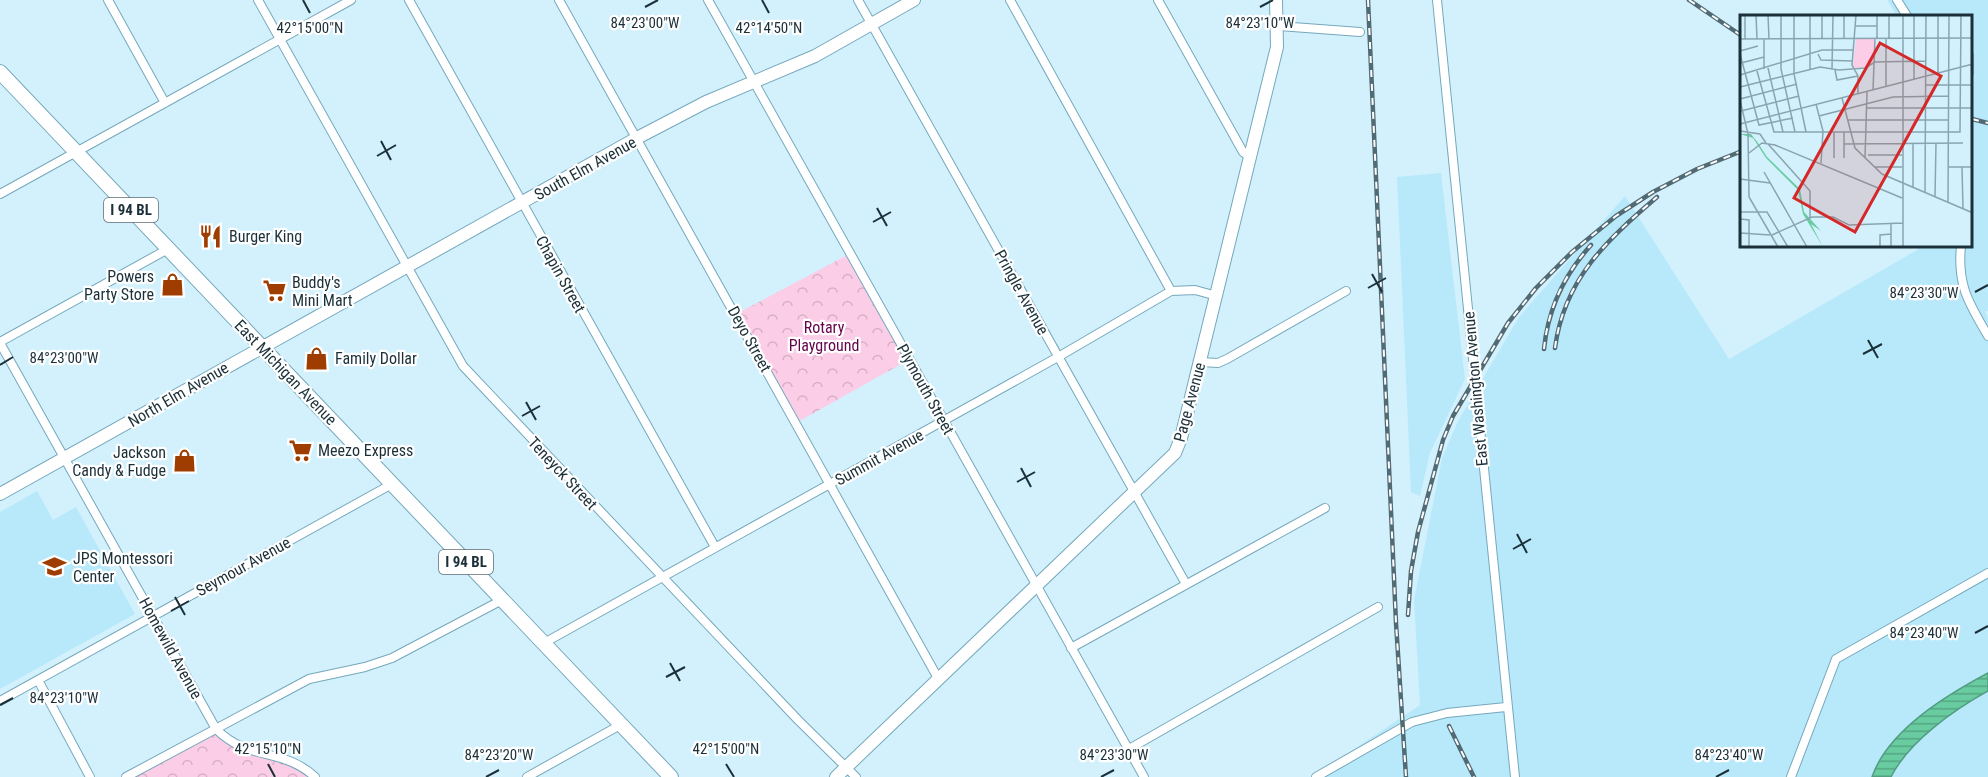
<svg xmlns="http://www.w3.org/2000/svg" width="1988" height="777" font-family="'Roboto Condensed',sans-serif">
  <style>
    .built { fill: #b8e9fb }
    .park { fill: url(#park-crowns) }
    .water { fill: url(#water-rules); stroke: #519d81; stroke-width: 1.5 }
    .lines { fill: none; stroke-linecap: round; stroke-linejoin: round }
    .street-casing { stroke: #75a8bb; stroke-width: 10 }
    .secondary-casing { stroke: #75a8bb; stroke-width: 14 }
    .primary-casing { stroke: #75a8bb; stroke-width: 16 }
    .street { stroke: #fff; stroke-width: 8 }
    .secondary { stroke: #fff; stroke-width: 12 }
    .primary { stroke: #fff; stroke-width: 14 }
    .rail-casing { stroke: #526a73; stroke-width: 4.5 }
    .rail { stroke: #fff; stroke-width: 2; stroke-dasharray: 7; stroke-linecap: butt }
    .ticks { fill: none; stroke: #1b3038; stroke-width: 2 }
    .labels { text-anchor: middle; stroke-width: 4.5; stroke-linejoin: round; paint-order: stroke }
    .shield { fill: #fff; stroke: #5f6e74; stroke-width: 1.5 }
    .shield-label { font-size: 15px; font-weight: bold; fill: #1b3038 }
    .street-label { font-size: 16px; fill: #1b3038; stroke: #fff }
    .poi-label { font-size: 16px; fill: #1b3038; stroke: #fff; text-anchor: start }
    .park-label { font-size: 16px; fill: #66034c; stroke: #fff }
    .inset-road { fill: none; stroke: #89a4ae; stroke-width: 1.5 }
    .view { fill: #d62828; fill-opacity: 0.15; stroke: #d62828; stroke-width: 3 }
    .inset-edge { fill: none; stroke: #1b3038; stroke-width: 3 }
    .ticks-label { font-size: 15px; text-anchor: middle; fill: #1b3038; stroke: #fff; stroke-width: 4.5; stroke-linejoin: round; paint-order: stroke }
  </style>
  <defs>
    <pattern id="park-crowns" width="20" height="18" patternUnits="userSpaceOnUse" patternTransform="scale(1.5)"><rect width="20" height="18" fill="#fbcde7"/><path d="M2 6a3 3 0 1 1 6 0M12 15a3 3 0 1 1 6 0" fill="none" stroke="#d7b0c7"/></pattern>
    <pattern id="water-rules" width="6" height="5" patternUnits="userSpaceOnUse" patternTransform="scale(1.5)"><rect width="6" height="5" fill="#68cca0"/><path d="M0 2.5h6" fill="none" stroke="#55a683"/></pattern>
  </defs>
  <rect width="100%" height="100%" fill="#d2f1fd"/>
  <path class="built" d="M1887,0H1988V311H1985L1988,318V777H1313L1420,705L1414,600L1442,458L1458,421L1519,317L1625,196L1729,359L1917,250L1919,246H1972V16H1897Z
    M1441,173L1465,379L1430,453L1420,496L1411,492L1397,177Z
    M37,491L53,520L76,507L135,614L0,689V512Z"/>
  <path class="park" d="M851,253L910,359L796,423L736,314Z
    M216,729L246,750L309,772L314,777H127Z"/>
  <path class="water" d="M1988,673V691C1954,710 1909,741 1891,777H1872C1888,730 1947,695 1988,673Z"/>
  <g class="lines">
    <defs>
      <path id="street" d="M108,0L165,103
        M258,0L463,366L798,720L856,777
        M409,0L715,547
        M559,0L939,680
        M708,0L1144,777
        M858,0L1186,584
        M1010,0L1171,291
        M1158,0L1243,152L1251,158
        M1437,0L1515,777
        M1897,0L1907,16
        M1279,26L1360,32
        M0,194L351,0
        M1961,246C1957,286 1969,303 1988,336
        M0,342L168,249
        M0,343L216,729C249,762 283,747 315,777
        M1200,362L1218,363L1227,359L1346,291
        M544,643L1058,357L1171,291L1195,290L1217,296
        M1071,648L1325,508
        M38,680L90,777
        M0,701L392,484
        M1129,749L1378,607
        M126,777L309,679L365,667L392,658L502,600
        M527,777L622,724
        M1316,777L1412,722L1447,713L1506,707
        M1791,777L1836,659L1988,573"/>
      <path id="secondary" d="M0,494L637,138L706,102L815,56L914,0
        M836,777L1175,453L1181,438L1277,47L1276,0"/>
      <path id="primary" d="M0,72L671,777"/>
    </defs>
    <use href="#street" class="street-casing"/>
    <use href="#secondary" class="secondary-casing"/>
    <use href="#primary" class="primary-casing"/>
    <use href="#street" class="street"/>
    <use href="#secondary" class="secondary"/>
    <use href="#primary" class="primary"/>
    <defs>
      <path id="rail" d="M1368,0L1396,623L1406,777
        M1689,0L1742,36
        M1972,119L1988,123
        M1555,348C1564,279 1607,240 1657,197
        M1544,349C1548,308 1564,275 1591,245
        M1408,615L1411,571L1418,532L1443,440L1453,416L1508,323L1536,288L1572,252L1616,216L1653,192L1697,169L1742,151
        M1449,726L1474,777"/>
    </defs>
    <use href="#rail" class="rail-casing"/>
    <use href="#rail" class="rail"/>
  </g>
  <path class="ticks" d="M303,0L310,13M762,0L769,13M645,7L658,0M1260,7L1273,0M381,141L391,160M377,156L396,145M877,208L887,226M873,222L891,212M1372,274L1382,292M1368,288L1386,278M1975,292L1988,285M1868,340L1878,358M1863,354L1882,344M0,365L13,357M526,402L536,420M522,416L540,406M1021,468L1031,487M1017,482L1035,472M1517,534L1527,553M1513,549L1531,539M175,597L185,615M171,611L189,601M1975,633L1988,626M670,663L680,681M666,677L685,667M0,705L13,698M268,764L275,777M726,764L734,777M486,777L499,770M1101,777L1114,770M1716,777L1729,770"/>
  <defs>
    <symbol id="restaurant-bare" viewBox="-9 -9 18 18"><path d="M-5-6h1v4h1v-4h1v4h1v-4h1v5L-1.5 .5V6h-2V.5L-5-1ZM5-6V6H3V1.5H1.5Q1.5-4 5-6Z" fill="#9f3c00" stroke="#fff" stroke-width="2.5" paint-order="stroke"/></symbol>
    <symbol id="shop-bare" viewBox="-9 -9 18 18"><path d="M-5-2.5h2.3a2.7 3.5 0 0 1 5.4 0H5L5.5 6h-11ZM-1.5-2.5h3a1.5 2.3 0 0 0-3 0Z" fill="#9f3c00" stroke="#fff" stroke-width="2.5" paint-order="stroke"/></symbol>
    <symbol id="supermarket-bare" viewBox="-9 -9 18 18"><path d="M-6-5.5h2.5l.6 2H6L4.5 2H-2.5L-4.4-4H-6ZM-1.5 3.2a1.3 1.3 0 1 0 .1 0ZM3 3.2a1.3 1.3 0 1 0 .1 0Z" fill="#9f3c00" stroke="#fff" stroke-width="2.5" paint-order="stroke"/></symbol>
    <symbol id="school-bare" viewBox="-9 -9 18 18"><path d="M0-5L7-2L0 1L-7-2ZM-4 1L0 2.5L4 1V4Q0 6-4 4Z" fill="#9f3c00" stroke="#fff" stroke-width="2.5" paint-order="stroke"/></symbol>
  </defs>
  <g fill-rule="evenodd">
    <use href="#restaurant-bare" x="194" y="220" width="33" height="33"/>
    <use href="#shop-bare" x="156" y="268" width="33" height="33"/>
    <use href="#supermarket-bare" x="258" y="274" width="33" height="33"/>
    <use href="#shop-bare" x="300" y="342" width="33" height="33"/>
    <use href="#supermarket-bare" x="284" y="434" width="33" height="33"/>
    <use href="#shop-bare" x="168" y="444" width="33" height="33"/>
    <use href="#school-bare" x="38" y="550" width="33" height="33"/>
  </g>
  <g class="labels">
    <g class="shield">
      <rect x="104" y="198" width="54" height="24" rx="4.5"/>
      <rect x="439" y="550" width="54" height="24" rx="4.5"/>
    </g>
    <g class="shield-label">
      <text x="131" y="215">I 94 BL</text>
      <text x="466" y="567">I 94 BL</text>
    </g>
    <g class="street-label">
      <text transform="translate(585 168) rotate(-29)" y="6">South Elm Avenue</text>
      <text transform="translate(561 274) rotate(61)" y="6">Chapin Street</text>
      <text transform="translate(1022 292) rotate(61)" y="6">Pringle Avenue</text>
      <text transform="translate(750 339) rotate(61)" y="6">Deyo Street</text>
      <text transform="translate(286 372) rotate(46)" y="6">East Michigan Avenue</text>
      <text transform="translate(926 389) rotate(61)" y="6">Plymouth Street</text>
      <text transform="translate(1475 389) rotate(-95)" y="6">East Washington Avenue</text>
      <text transform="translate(178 394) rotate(-30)" y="6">North Elm Avenue</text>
      <text transform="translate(1189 402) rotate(-75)" y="6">Page Avenue</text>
      <text transform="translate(879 457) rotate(-29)" y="6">Summit Avenue</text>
      <text transform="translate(563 473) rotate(47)" y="6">Teneyck Street</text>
      <text transform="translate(243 566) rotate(-29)" y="6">Seymour Avenue</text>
      <text transform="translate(171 648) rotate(61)" y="6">Homewild Avenue</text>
    </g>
    <g class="poi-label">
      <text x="229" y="242">Burger King</text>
      <text x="154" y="282" text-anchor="end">Powers<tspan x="154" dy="18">Party Store</tspan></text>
      <text x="292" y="288">Buddy's<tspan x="292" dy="18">Mini Mart</tspan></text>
      <text x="335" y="364">Family Dollar</text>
      <text x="318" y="456">Meezo Express</text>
      <text x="166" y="458" text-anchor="end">Jackson<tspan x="166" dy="18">Candy &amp; Fudge</tspan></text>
      <text x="73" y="564">JPS Montessori<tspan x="73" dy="18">Center</tspan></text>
    </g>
    <g class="park-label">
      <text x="824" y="333">Rotary<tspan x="824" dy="18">Playground</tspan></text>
    </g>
  </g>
  <g transform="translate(1740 15)">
    <rect width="232" height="232" fill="#d2f1fd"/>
    <path d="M116,23H135V47L127,52L113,53Z" fill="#fbcde7"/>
    <path d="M0,119H11L18,128L27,142L60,174L64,197L81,216L71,209L83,232L63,199L58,175L26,143L13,123Z" fill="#68cca0"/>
    <path class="inset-road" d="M0,0H19M16,0L17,24M28,0L29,24M41,0V54L55,117M54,0V59L66,117M82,0V23M104,0V23M116,0L112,50L118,61V78M137,0V23M149,0V23M163,0V232M174,0V64M116,11H137M0,24L233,23M5,24V0M0,36L18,31M233,38V60M0,39L19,110L53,103M78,39L81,45L112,46M1,48L24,42M28,53L43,117M24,54V24M70,54V0M92,54L93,0M95,55L97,65L118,61M17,56L34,117H220L221,0M198,58V0M0,60L82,35H113M186,70H233M146,71V23M0,72L80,52L99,55L125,53L135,47L186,46M133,75L135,23M102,83L115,133L142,159L233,198M0,84L57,69M0,85L8,119L9,182L38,232M76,89L83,116L81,148M127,93H233M1,96L59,81M79,101L153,82L209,81M107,105H209M0,109L233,49M0,116L20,119L26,128M94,117V143M173,128V173M28,129L70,176V203M104,129L223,128M9,138L22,128L35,130L162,183M128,140H162M104,143V117M125,143L127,77M135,152H162M208,152H233M222,152L223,194M24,157L67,232M0,164L30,168M185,178L186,0M195,182L196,128M208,187L209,0M0,197H27L48,232M0,204L9,205V232M151,209V232M0,218L30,220M32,220L72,202H93L109,210L163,208M140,232V220L151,219"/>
    <path class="view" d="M140,28L201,61L115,217L54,183Z"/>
    <rect width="232" height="232" class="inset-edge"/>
  </g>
  <g class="ticks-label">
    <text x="645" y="28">84°23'00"W</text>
    <text x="1260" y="28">84°23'10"W</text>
    <text x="310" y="33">42°15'00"N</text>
    <text x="769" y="33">42°14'50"N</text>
    <text x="1924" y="298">84°23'30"W</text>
    <text x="64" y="363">84°23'00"W</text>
    <text x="1924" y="638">84°23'40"W</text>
    <text x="64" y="703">84°23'10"W</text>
    <text x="268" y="754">42°15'10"N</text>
    <text x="726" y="754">42°15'00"N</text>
    <text x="499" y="760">84°23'20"W</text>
    <text x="1114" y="760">84°23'30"W</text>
    <text x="1729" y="760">84°23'40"W</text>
  </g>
</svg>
